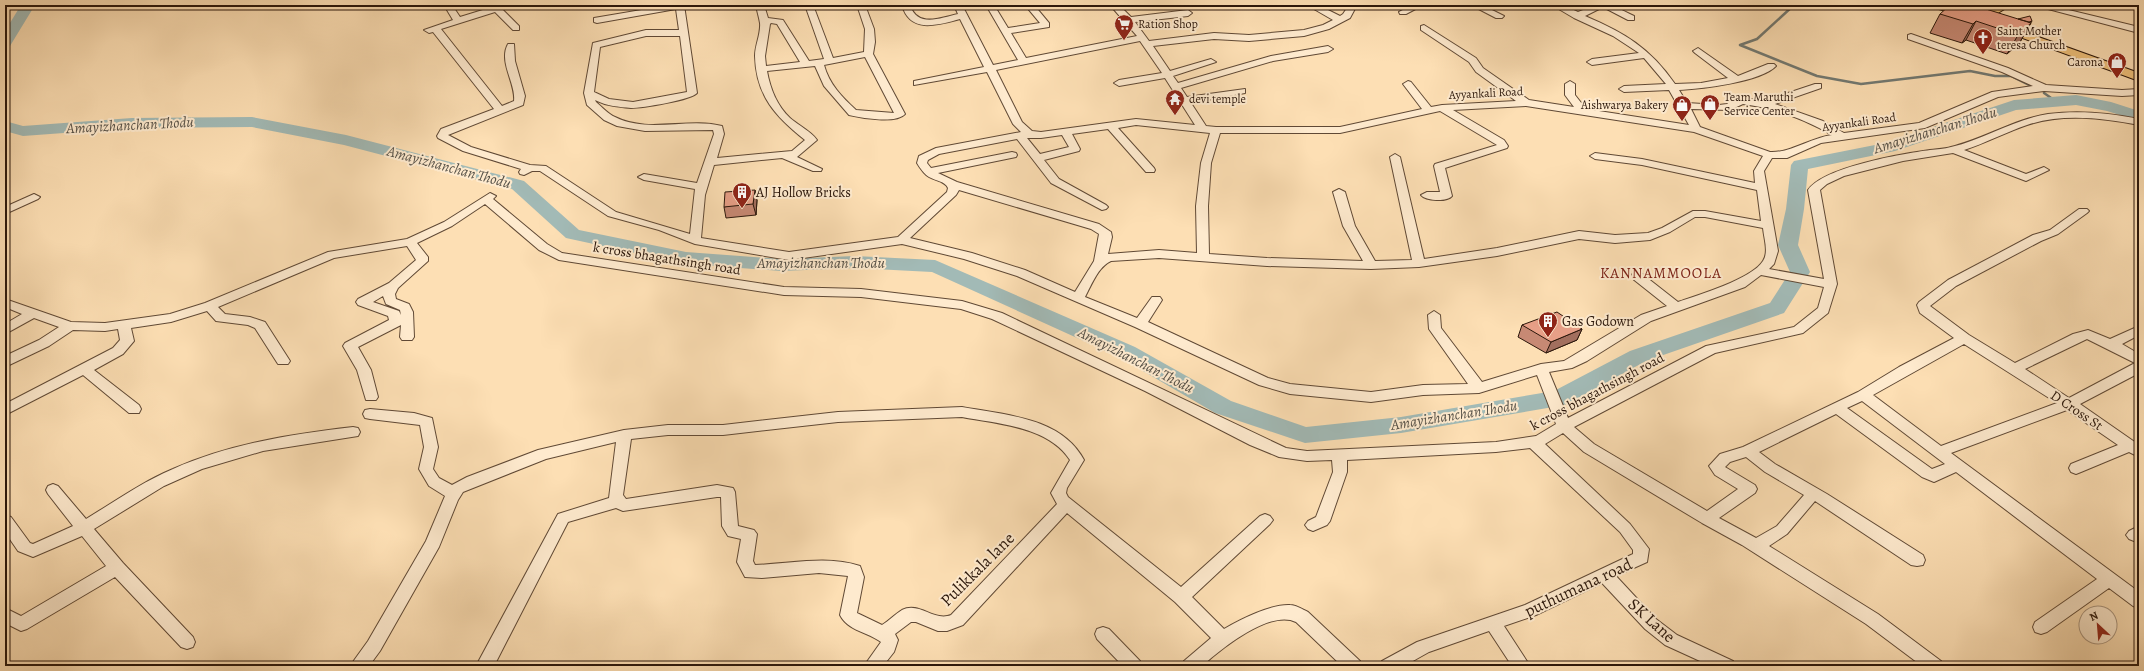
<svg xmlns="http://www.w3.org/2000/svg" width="2144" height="671" font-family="Alegreya,serif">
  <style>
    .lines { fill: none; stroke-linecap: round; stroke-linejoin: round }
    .stream { stroke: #727972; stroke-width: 2.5 }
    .river { fill: #a2bab6; fill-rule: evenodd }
    .minor-casing { stroke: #604935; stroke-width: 2 }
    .major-casing { stroke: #2b170b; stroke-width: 2 }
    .minor { fill: #feeace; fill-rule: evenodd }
    .major { fill: #eec07a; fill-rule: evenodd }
    .wall { fill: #c78974; stroke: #2b170b }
    .shaded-wall { fill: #a26f5e; stroke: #2b170b }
    .building { fill: #e79f87; stroke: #2b170b }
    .labels { text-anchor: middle; stroke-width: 4; stroke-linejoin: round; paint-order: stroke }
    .far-poi-label { font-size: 12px; fill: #2b170b; stroke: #feeace; text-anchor: start }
    .far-street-label { font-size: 12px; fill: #2b170b; stroke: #feeace }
    .poi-label { font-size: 14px; fill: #2b170b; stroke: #feeace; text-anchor: start }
    .street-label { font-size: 14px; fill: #2b170b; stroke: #feeace }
    .water-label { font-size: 15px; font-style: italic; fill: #555047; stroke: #feeace }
    .neighbourhood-label { font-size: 15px; letter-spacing: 1px; fill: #7a1f14; stroke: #feeace }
    .near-street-label { font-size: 17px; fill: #2b170b; stroke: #feeace }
  </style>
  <rect width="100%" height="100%" fill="#fddfb4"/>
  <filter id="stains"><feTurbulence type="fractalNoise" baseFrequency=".005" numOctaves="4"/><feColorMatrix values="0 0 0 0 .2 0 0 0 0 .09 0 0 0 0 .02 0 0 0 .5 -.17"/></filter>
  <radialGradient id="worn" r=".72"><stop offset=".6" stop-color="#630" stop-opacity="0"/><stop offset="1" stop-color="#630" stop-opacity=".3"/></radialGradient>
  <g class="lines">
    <path class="stream" d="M1794,5L1757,39L1740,45L1817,76L1861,84L1970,71L1995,76H2011L2029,85
      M2044,93L2054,100"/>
    <path class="river" d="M21,5H35L10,46L5,48V31Z
      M2076,95L2111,102L2139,111V121L2107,111L2076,105L2016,110L1895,151L1808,169L1804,209L1798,245L1810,272L1784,313L1646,361L1567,404L1559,406L1401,433L1305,443L1215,413L1119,357L932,272L855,268L781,271L686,264L566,238L512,189L344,145L252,127L132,128L23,136L5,131V121L23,126L132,118L252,117L346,135L524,181L579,230L686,252L781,259L855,256L935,260L1135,347L1231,401L1306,427L1401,417L1554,391L1630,351L1770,303L1790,272L1778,245L1786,209L1791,165L1794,161L1885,143L2014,100Z"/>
    <defs>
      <path id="minor" d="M444,5H452L460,17L499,5H512L503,10L519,26V30H513L495,12L441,29L502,106L514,101C516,83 498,62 508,44H514L515,61L525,96L523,105L448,135L471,147L530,165L546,166L616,212L690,234L695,189L644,180L638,177L644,174L697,183L714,134L713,130L645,131L617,126L604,120L587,105L584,93L593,43L646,30H679L676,9L597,23L594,22V18L671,5H684L697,93C691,100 642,108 631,108C619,107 607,106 595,100L596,102C602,107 608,114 615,117C649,134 687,117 722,126L724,134L717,158L792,151L805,140C776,117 756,96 755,56C755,45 761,34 760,23C759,17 757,11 756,5H764L768,18L783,20L809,61L824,59L805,5H813L833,58L864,52L865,29L857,5H865L874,29L875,42L873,54L905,114C896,124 862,118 849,115L824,86L815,66L767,71C770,88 777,106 790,118C799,126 811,131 817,140L797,157L822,169L821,171H813L782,158L714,165L705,195L701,238L789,252L898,237L947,192L948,188C945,181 936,181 929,177C924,174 920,168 917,163L919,156L936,148L1021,132L1013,124L987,72L914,85V81L984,67L960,19C938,25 910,34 902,5H910C917,28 940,18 958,14L954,5H962L993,65L1018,60L986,5H994L1008,28L1040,23L1025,5H1034L1049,23V27L1011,33L1026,58L1137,36L1110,5H1119L1131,17L1188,10L1192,13L1188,16L1135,22L1149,41L1214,33L1249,35L1304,30L1323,25L1333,20L1307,5H1318L1340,16L1343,14L1349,5H1357L1350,18L1329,29L1304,36L1249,41L1214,39L1153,46L1170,71L1211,59L1216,62L1173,76L1178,83L1271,56L1328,46L1333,49L1328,52L1273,61L1181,88L1187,97L1245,89V93L1191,103L1206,126L1216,127H1340L1422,109L1403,84L1408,81L1411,82L1431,107L1442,105L1516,101L1476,72L1469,62L1421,30V26L1424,25L1476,58L1483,68L1529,100L1574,107L1565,95V84L1570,81L1575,84V95L1586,109L1689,125L1669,90L1624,92L1619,89L1624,86L1666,84L1644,58L1592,65L1587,62L1592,59L1639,53L1613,36L1574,18L1552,5H1563L1578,12C1603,1 1611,4 1634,16V20H1628L1603,7L1585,16C1625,33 1650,48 1675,84L1701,83L1728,78L1695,53L1693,51L1698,48L1738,76L1768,64H1774L1776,66C1761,82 1701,89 1679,90L1687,103L1719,105L1727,104L1732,100L1743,98L1764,101L1815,84H1821V88L1775,104L1823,121L1844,133L1919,123L1992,92L2033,86L2002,72L1908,39V35L1911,34L2008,68L2046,85L2122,90L2139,89V95L2122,96L2044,91L1998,97L1925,128L1821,143L1787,158H1772L1764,171L1778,251L1774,264L1769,269L1824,279L1808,190C1824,167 1901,154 1930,150C1937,149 1944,149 1951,147C1985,139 2014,119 2048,114C2078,110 2110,113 2139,119V125C2103,118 2062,113 2027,125C2006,132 1986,143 1964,150L2026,174L2044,167L2049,170L2026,181L1953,153L1903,161L1844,176L1827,184L1820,190L1837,284L1828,313L1803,333L1715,353L1574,427L1594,444L1707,511L1738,489L1715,475L1709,466L1720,454L1743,447L1858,392L1899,367L1954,338L1920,313L1917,305L1919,302L1948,280L2033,235L2050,230L2079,209H2087L2089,211L2087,213L2058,234L2041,241L1956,286L1930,306L1969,335L2015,363L2073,334L2088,330L2110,339L2139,326V335L2122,344L2139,354V373L2080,404L2139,445V457L2129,452L2081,472L2076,474L2071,472L2069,468L2071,464L2118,445L2067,410L1951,453L2139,592V608L2133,606L2109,588L2047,632L2041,634L2035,632L2033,627L2035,622L2097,579L1956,472L1934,482L1922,477L1836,414L1759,452L1775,464L1827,494L1923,555L1925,560L1923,565L1917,566L1911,565L1815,501L1787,534L1769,546L1878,614L1941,661L1944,666H1922L1866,624L1742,545L1702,523L1584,452L1563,433L1545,444L1630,524L1649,549L1647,562L1616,576L1656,619L1677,635L1733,661L1736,666H1711L1665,645L1645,629L1602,583L1536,615L1504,626L1530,666H1512L1489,631L1429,652L1404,666H1379L1382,661L1417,642L1525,605L1633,554V550L1620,532L1530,448L1496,452L1347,460V472L1330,521L1327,525L1313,531L1308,529L1305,525L1308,521L1316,517L1333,472L1332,460L1307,461L1279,457L1250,445L1145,391L992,319L961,309L861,297L784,295L559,260L539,250L485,204L452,226L417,243L428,257V261L398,288L395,294L396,299L409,304L413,312L414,337L412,340H402L400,337L401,325L358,347L371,370L378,397L376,400H366L357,370L343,346L345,343L389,320L388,316L358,305L356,302L358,299L389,283L416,260L407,246L334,258L218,307L225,314L250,317L265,322L290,361L288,364H278L255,328L248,325L216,321L207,311L171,322L131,328L134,341L123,354L94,370L139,405L141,409L139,413H129L83,375L5,415V404L113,348L120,340L118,329L105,331L73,330L49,346L5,367V356L39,340L59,327L34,318L5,334V324L22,314L5,307V299L71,322L105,323L170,314L205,303L328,252L407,239L444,222L490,193L496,196L493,199L547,244L562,253L784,287L861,289L962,301L1002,313L1286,448L1307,451L1496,442L1536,436L1556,424L1537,375L1479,393L1423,395L1371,402L1290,394L1259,385L1135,327L1017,276L964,259L902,244L789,260L695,244L659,230L608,216L540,171H532L524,175L520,174L519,172L521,169L463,151L438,138L437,136L441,129L494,109L433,32L429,33L424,30L453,20ZM771,23L777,24L800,62L766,66L765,56L770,24ZM646,36H680L687,92L633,102L609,99L594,92L600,47ZM1140,41L1162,73L1119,80L1114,83L1119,86L1165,78L1195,125L1136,119L1041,132L1032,131L1022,122L996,70ZM865,57L894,113L856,110C842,97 829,84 824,65ZM1743,104C1774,108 1805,119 1832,135C1810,138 1791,153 1770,152L1700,127L1691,109L1730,110ZM1526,106L1694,132L1763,156L1754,171L1755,183L1642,159L1595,153L1590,156L1595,159L1642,165L1757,190L1761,221L1705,211H1693L1662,228L1648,233L1615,235L1579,231L1497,248L1424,259L1400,157L1395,154L1390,157L1412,260L1375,261L1355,226L1345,192L1339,189L1333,192L1343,226L1363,261L1267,258L1209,254L1208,206L1211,163L1220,133H1340L1440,111L1497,145L1435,164L1434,166L1440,192H1427L1421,195C1426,201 1447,202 1452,196L1445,168L1507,148L1508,146L1504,140L1453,110ZM1136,125L1210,133L1201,163L1196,206L1197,253L1159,250L1108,254L1112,237L1111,232L1099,224L957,182L938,173L1016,157L1017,155L1016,153L1012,152L931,168L927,163L928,160L939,154L1017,139L1051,183L1102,210L1106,209L1108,207L1106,205L1059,179L1044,160L1079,151L1080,149L1072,134L1108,129L1146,172H1154L1155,170L1154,168L1118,128ZM1062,135L1069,147L1040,154L1027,138H1041ZM959,190L1091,229L1099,234L1094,261L1075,292L1025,270L972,253L910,238L956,195ZM1695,217H1705L1763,228C1764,239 1769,252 1763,261C1752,279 1698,295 1678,302L1641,273H1633L1631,276L1633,279L1667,306L1641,315L1564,361L1541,364L1482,382L1441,328L1440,315L1434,311L1428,315L1429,329L1468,384L1423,385L1371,392L1290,384L1268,378L1148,322L1162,300L1160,297H1152L1137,318L1085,297C1092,284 1098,267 1111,261L1159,258L1267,266L1371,269L1419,267L1497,256L1579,239L1615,243L1650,240L1670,232ZM1761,275L1824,287L1818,308L1794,327L1706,346L1568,418L1549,372L1572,368L1587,361L1651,321L1745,287ZM383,296L386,304L400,310L401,315L399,311L373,302ZM2087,339L2135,363L2069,398L2025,369ZM1964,344L2057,403L1941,446L1873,395ZM1862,401L1945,464L1932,469L1847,408ZM1746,457L1765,472L1804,495L1777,526L1756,538L1719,518L1755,493L1757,489L1755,485L1725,467L1730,462Z
        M1412,5H1423L1406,14H1400L1399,12Z
        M1471,5H1482L1504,16L1502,18H1496Z
        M2033,5H2048L2139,27V33Z
        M34,194L40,197L38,199L5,214V207Z
        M962,407C1005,415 1061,417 1084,460L1067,488L1066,493L1068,497L1181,587L1260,516L1265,514L1270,516L1273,520L1270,524L1192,597L1224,629C1241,619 1271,604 1290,605C1296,605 1302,609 1308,612L1360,661L1363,666H1342L1296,622C1270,609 1221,649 1202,666H1181L1184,661L1211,638L1175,602L1067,513L963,625L947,631H938L916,622H911L895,634L898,640L894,652L883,666H864L881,642C868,632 848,631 840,615L848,576L819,573L762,578L745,577L737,562L741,539L728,536L722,526L721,497H717L623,511L616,508L568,522L494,666H476L558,514L609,498L616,442L546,459L463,492L458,500L439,547L380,651L369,666H350L368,641L426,541L445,496L429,486L419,469L424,447L420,425L370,419L365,418L363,414L365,410L370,409L414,413L432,418L438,447L433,469L439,478L452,485L467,477L538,450L624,430L668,425H723L838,412ZM962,417C998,424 1048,426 1070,460L1051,493L1057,504L951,615C934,622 919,601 902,610C895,614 889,621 882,625L857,613L864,577L860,566C826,555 790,564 755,565L753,561L757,534L754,530L738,526L735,492L733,488L717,485L626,499L623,495L631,439L668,435H723L838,422Z
        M353,427L358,428L360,432L358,436L263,451L202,469L164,486L94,529L123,563L193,637L195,642L193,647L187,649L181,647L115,577L27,629L21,631L5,623V608L21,616L106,566L82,536L33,557L18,551L5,532V515L11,517L30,543L33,544L73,526L48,494L46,490L48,486L53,484L58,486L86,519C114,502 142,482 173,469C229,444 292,434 353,427Z
        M2139,526V540L2134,541L2129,539L2126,535L2129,531Z
        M1103,627L1109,629L1140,661L1143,666H1123L1097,639L1095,634L1097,629Z"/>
      <path id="major" d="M1932,5H1948L1973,14L1986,11L1998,5H2011L1993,16L1973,20L1933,7Z
        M2005,25L2139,73V81L2001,30L1999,28Z"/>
    </defs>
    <use href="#minor" class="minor-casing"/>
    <use href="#major" class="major-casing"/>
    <use href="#minor" class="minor"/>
    <use href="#major" class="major"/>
  </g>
  <path class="wall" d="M1940,14L2031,23L2020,42L2007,54L1966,40L1962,43L1930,33Z
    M757,200L756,215L726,218L724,207Z
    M1522,325L1582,329L1577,340L1546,353L1518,337Z"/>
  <path class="shaded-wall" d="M1976,21L1966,40L1962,43L1973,24Z
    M2032,21L2020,42L2007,54L2018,35L2022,25Z
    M755,190L757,200L756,215L753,204Z
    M1582,329L1577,340L1546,353L1551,342Z"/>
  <path class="building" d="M1950,5H1973L2031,23L2018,35L1976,21L1973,24L1940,14Z
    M2030,16L2032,21L2029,22L2018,19Z
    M755,190L753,204L724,207L725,192Z
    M1557,312L1582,329L1551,342L1522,325Z"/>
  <defs>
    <symbol id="supermarket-pin" viewBox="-11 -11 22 30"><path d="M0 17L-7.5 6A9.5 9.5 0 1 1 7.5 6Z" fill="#8f2418" stroke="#feeace"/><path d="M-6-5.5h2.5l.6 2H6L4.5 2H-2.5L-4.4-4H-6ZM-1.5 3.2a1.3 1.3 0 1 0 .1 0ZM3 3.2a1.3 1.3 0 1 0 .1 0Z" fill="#fff"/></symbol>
    <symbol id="church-pin" viewBox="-11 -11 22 30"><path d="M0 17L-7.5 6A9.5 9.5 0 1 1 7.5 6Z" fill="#8f2418" stroke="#feeace"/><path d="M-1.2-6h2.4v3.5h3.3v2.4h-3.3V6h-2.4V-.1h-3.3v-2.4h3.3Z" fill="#fff"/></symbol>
    <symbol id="shop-pin" viewBox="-11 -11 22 30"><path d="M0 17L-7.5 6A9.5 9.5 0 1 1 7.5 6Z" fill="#8f2418" stroke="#feeace"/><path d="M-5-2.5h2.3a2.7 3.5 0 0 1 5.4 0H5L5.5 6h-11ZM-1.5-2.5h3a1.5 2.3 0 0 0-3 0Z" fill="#fff"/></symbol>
    <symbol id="temple-pin" viewBox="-11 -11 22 30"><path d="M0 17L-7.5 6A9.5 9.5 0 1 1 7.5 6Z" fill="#8f2418" stroke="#feeace"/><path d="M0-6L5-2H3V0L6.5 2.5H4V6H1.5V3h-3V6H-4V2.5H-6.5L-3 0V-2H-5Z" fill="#fff"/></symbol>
    <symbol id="building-pin" viewBox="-11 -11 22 30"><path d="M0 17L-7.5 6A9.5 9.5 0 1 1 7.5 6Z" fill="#8f2418" stroke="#feeace"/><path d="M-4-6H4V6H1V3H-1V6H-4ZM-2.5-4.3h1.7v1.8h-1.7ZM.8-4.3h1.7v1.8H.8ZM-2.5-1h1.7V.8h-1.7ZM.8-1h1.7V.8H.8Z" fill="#fff"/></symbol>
  </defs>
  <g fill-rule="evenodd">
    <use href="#supermarket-pin" x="1113" y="13" width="22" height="30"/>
    <use href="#church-pin" x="1972" y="27" width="22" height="30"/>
    <use href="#shop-pin" x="2106" y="51" width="22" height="30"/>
    <use href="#temple-pin" x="1164" y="88" width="22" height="30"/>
    <use href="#shop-pin" x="1699" y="93" width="22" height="30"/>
    <use href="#shop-pin" x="1671" y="94" width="22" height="30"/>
    <use href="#building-pin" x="731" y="181" width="22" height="30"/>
    <use href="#building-pin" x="1537" y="310" width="22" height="30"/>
  </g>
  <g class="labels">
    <g class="far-poi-label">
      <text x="1138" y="28">Ration Shop</text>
      <text x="1997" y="35">Saint Mother<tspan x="1997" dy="14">teresa Church</tspan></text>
      <text x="2103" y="66" text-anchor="end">Carona</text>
      <text x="1724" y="101">Team Maruthi<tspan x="1724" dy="14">Service Center</tspan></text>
      <text x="1189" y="103">devi temple</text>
      <text x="1668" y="109" text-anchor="end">Aishwarya Bakery</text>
    </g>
    <g class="far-street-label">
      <text transform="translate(1486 93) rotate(-3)" y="4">Ayyankali Road</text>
      <text transform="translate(1859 122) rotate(-8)" y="4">Ayyankali Road</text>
    </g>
    <g class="poi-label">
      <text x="756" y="197">AJ Hollow Bricks</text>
      <text x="1562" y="326">Gas Godown</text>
    </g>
    <g class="street-label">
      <text transform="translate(667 258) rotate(9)" y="5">k cross bhagathsingh road</text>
      <text transform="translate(1597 391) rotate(-28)" y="5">k cross bhagathsingh road</text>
      <text transform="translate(2077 410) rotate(34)" y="5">D Cross St</text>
    </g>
    <g class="water-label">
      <text transform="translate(130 125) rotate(-3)" y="5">Amayizhanchan Thodu</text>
      <text transform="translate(1935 130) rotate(-17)" y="5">Amayizhanchan Thodu</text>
      <text transform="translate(449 167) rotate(15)" y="5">Amayizhanchan Thodu</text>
      <text x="821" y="268">Amayizhanchan Thodu</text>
      <text transform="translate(1136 360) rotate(27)" y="5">Amayizhanchan Thodu</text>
      <text transform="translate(1454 415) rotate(-9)" y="5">Amayizhanchan Thodu</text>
    </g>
    <g class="neighbourhood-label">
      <text x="1661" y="278">KANNAMMOOLA</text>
    </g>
    <g class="near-street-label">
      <text transform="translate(977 569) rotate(-45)" y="6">Pulikkala lane</text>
      <text transform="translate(1578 587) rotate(-25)" y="6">puthumana road</text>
      <text transform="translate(1652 620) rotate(42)" y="6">SK Lane</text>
    </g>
  </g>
  <rect width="2144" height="671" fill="none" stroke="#fddfb4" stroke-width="20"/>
  <rect x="6" y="6" width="2132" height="659" fill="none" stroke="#2b170b" stroke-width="2"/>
  <rect x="10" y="10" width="2124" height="651" fill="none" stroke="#2b170b"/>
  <g transform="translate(2098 625) rotate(334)"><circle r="19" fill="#feeace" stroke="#aa9680"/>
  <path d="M0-3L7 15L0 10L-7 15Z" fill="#8f2418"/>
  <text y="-6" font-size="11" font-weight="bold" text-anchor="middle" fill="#2b170b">N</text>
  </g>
  <rect width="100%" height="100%" filter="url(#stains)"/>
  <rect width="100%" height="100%" fill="url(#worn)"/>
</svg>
